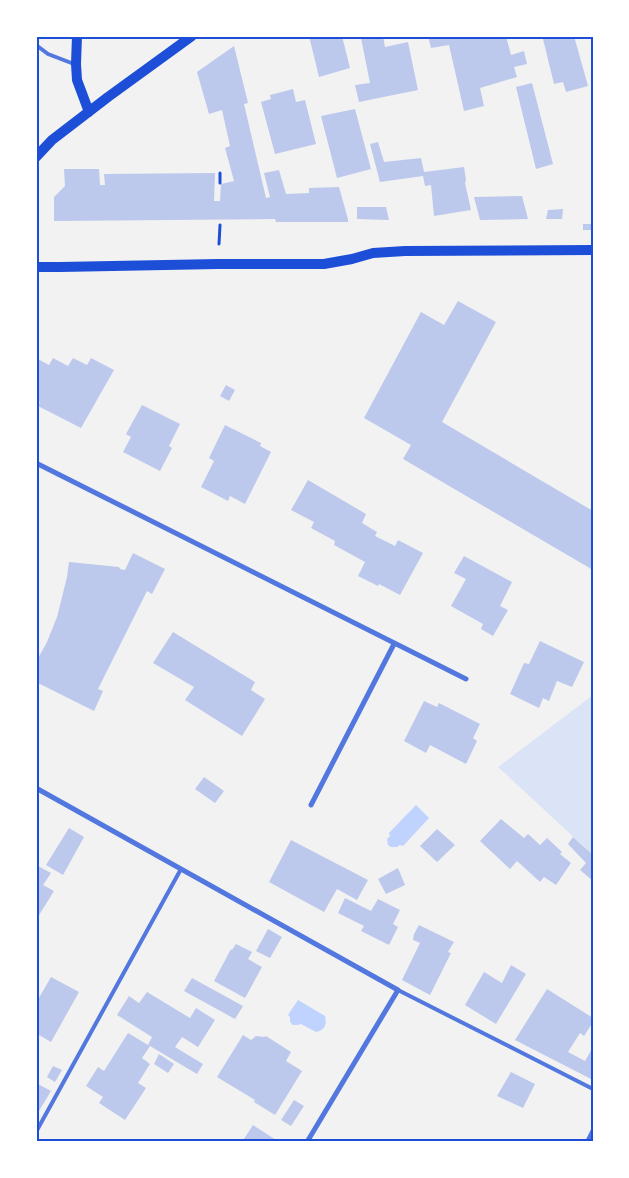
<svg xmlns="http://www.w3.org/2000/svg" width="629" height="1178" font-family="Montserrat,sans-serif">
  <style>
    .green { fill: #dbe4f7 }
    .water { fill: #bfd3fe }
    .building { fill: #bdc9ec }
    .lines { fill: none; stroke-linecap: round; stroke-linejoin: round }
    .path { stroke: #1d4ed8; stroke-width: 3 }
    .service { stroke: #5277de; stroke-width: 4 }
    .minor { stroke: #5277de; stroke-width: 5 }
    .secondary { stroke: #1d4ed8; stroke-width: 10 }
    .neatline { fill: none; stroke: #1d4ed8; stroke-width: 2 }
  </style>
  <rect width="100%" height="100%" fill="#f2f2f2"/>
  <path class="green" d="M593,695V855L498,767Z"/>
  <path class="water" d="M416,805L429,818L403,846L400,845L397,847H391L388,845L387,839L390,836L389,833Z
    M298,1000L325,1016C327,1025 325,1030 316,1032L301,1024L298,1025H293L290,1022V1017L288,1015Z"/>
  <path class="building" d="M309,36H342L350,68L319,77Z
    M371,36H383L385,47L408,42L418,90L359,102L355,85L370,83L361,38Z
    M428,36H506L511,55L524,51L527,64L514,67L517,77L480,88L484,106L464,111L449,45L431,48Z
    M554,36H574L588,86L566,92L563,82L554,84L543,39Z
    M234,46L248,103L244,104L266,198L270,197L264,173L279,170L286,194L309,193V188L339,187L348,219V222H276L275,219L54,221V197L65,186L64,169H99L100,185H105L104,174L215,173L214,201H220L221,184L234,181L225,148L230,146L222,110L209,114L197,72Z
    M532,83L553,164L536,169L516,87Z
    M293,89L296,102L305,100L316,144L275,154L261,102L271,99L270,95Z
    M355,109L371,169L337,178L321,116Z
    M378,142L384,162L421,158L424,172L464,167L466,180L465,183L471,210L434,216L431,185L425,186L423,176L380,182L370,144Z
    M522,196L528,219L480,220L474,197Z
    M357,207H386L389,220L357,219Z
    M563,209L562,219H546L548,210Z
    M583,224H593V230H583Z
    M458,301L496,322L442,422L593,511V570L403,459L411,445L364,418L421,312L444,325Z
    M36,358L49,365L53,358L68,366L73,358L87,365L91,358L114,370L81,428L38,406L40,402L36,400Z
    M226,385L235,390L229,401L220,396Z
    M142,405L180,424L169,446L172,448L160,471L123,452L131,437L126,434Z
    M225,425L261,443L260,446L271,452L245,504L230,496L228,501L201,487L214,461L209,458Z
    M308,480L366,514L362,523L377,532L375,536L395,546L398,540L423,553L400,595L379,584L378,586L358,576L365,562L334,545L335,541L311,528L314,522L291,510Z
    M133,553L165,569L152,594L147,591L98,689L103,691L94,711L36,682V662L47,642L57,617L67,577L69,562L119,567L120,569L125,570Z
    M464,556L512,582L500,606L508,610L493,636L481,629L483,624L451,606L466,579L454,573Z
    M173,632L255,682L251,690L265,699L242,736L185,700L194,687L153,663Z
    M540,641L584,662L572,687L557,681L549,701L543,698L539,708L510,694L524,663L529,664Z
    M424,701L437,707L439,703L480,724L473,738L477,741L466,764L430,745L426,753L404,741Z
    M204,777L224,791L215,803L195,789Z
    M501,819L524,838L528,834L540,845L547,838L562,852L560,854L571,863L556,885L544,877L540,882L517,861L510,869L480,841Z
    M69,828L84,837L63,875L46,865Z
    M437,829L455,845L437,862L420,846Z
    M573,837L593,855V881L580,870L586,863L568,844Z
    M291,840L368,880L357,900L337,889L324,912L269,882Z
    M36,865L51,873L43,885L54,891L36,920Z
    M398,868L405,885L386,894L378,879Z
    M345,898L371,911L378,899L400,910L393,924L398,927L389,945L361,931L364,926L338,913Z
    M419,925L454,942L448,952L451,953L430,995L402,980L420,943L413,940L414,934Z
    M268,929L282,937L270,958L256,951Z
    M236,944L252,952L248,959L262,967L245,998L214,981L231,949L232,950Z
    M511,965L526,974L496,1024L465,1005L484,972L502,983Z
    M51,977L79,992L51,1042L39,1035L36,1038V1003Z
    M192,978L243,1006L235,1019L184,991Z
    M547,989L593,1018V1022L584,1036L580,1033L568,1052L585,1061L593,1047V1080L515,1040Z
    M147,992L190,1018L196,1008L215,1020L198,1047L182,1037L175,1047L203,1064L197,1074L150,1046L142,1058L150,1064L138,1083L146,1088L125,1120L99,1103L103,1097L86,1086L98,1067L104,1071L128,1033L148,1045L152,1037L117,1015L129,996L139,1003Z
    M243,1035L251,1040L256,1036L264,1037L266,1036L291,1052L286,1061L302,1071L275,1115L254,1102L255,1100L217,1077Z
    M159,1054L174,1064L168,1073L154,1064Z
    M53,1066L62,1070L55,1082L47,1077Z
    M511,1072L535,1084L523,1108L497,1096Z
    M36,1083L51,1091L39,1111L36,1109Z
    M294,1100L304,1106L291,1126L281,1120Z
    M253,1125L276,1140L275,1142H242Z"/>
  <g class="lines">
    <path class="path" d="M220,183V173
      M219,244L220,225"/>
    <path class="service" d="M36,45L48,54L74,64
      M398,990L593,1089
      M36,1132L181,869
      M587,1142L593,1130"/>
    <path class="minor" d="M36,463L466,679
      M36,788L398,990L307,1142
      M311,805L394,644"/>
    <path class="secondary" d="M77,36L76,64L77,80L89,112
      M36,157L52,140L108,97L192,36
      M36,267H60L218,264H324L352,259L373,253L405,251L593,250"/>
  </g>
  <rect width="629" height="1178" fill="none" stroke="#ffffff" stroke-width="75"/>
  <rect x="38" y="38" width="554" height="1102" class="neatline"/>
</svg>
